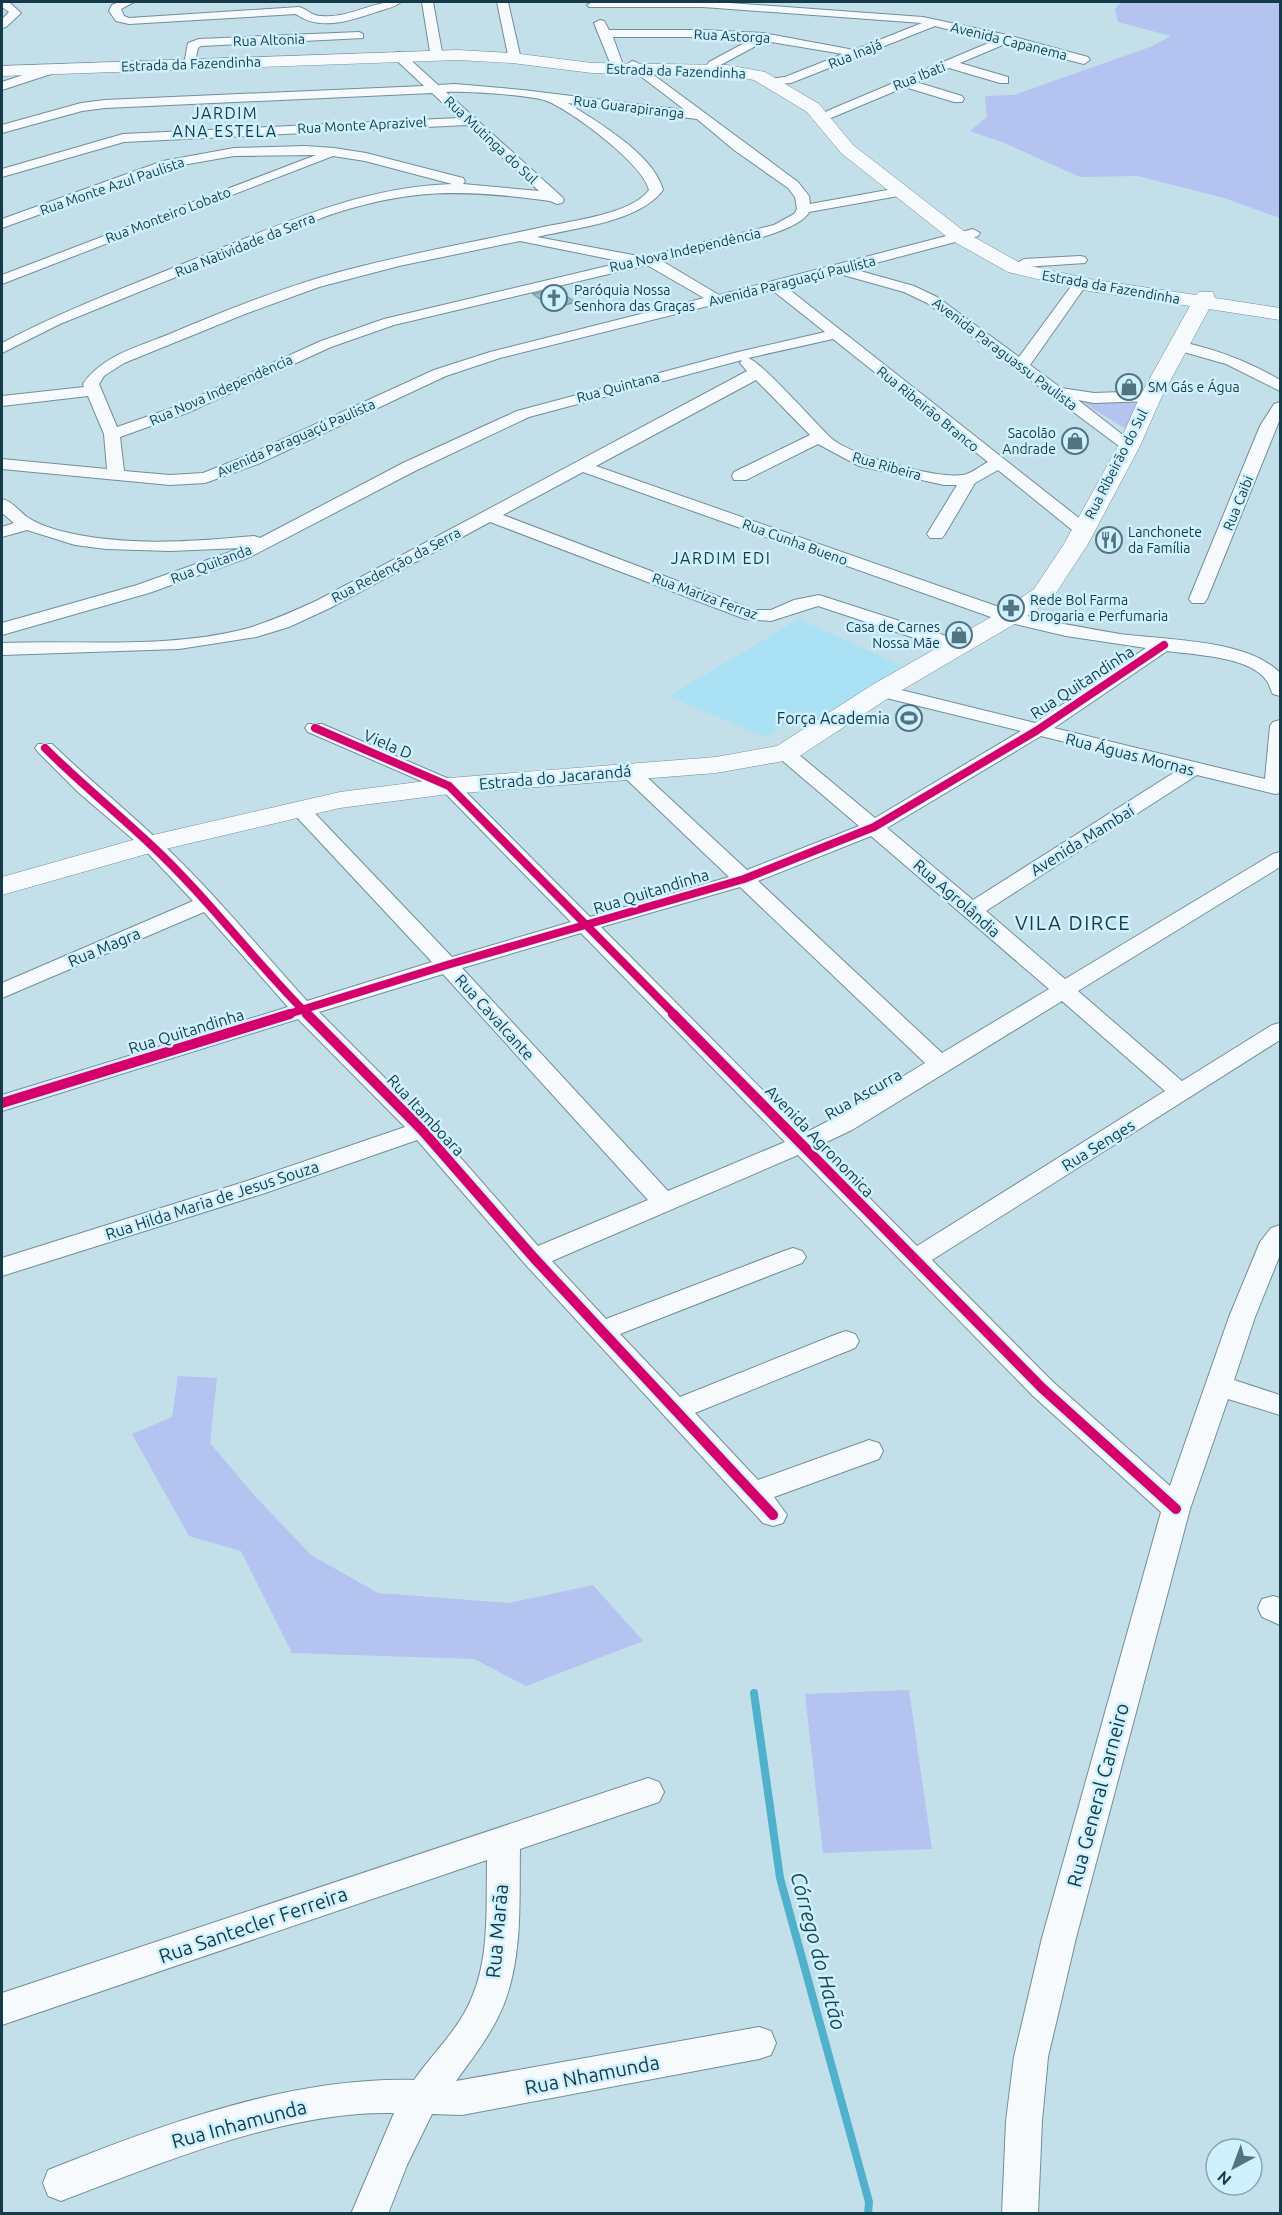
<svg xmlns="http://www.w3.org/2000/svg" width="1282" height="2215" font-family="Ubuntu,sans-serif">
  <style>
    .built { fill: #aae1f5 }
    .green { fill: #b5c3f0 }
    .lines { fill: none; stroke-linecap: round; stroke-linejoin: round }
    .stream { stroke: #50b1cd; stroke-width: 8 }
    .building { fill: #9dbbc5; stroke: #7f9fa9; stroke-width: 1.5 }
    .minor-casing { stroke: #728e96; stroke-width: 2 }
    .secondary-casing { stroke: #728e96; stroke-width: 1 }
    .minor { fill: #f6fafc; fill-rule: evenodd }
    .secondary { fill: #f6fafc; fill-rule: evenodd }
    .cycleway-far1-casing { stroke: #cff0fd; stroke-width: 10 }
    .cycleway-casing { stroke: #cff0fd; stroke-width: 14 }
    .cycleway-far1 { stroke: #d6006c; stroke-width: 8 }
    .cycleway { stroke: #d6006c; stroke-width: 10 }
    .labels { text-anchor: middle; stroke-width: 5; stroke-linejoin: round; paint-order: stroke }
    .far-street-label { font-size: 14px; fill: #143b47; stroke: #cff0fd }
    .far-poi-label { font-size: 14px; fill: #143b47; stroke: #cff0fd; text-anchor: start }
    .far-quarter-label { font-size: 16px; letter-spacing: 1.5px; fill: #143b47; stroke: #cff0fd }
    .street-label { font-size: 16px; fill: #143b47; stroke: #cff0fd }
    .poi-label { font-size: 16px; fill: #143b47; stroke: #cff0fd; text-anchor: end }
    .quarter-label { font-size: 20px; letter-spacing: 1.5px; fill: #143b47; stroke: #cff0fd }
    .near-street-label { font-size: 20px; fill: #143b47; stroke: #cff0fd }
    .near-water-label { font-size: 21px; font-style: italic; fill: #194a59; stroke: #cff0fd }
  </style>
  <rect width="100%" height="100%" fill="#c3dfe9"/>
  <path class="built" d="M799,619L908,669L813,723L797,717L765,737L669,696Z"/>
  <path class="green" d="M1121,2H1280V218L1224,198L1138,176L1080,177L1002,142L970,131L987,117L985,96L1014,95L1150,47L1171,36L1118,22L1115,9Z
    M1082,402L1139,403L1126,429Z
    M178,1376L217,1378L210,1443L254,1495L311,1555L378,1593L509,1603L593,1585L643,1641L526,1686L474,1659L292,1653L241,1551L189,1536L132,1434L172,1417Z
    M909,1690L932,1849L823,1853L805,1694Z"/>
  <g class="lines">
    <path class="stream" d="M754,1693L780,1878L869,2202L868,2214"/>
  </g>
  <path class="building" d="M556,289L575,302L553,309L533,294Z"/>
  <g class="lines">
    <defs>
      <path id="minor" d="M2,2H9L21,13L6,27L2,28V19L9,12L2,7Z
        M119,2H134L121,9L124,16L129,18L299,7C307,9 312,16 321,16C349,19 373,0 401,2C395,7 386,9 379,11C353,20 320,32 296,14L129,24L116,21L109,11L112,5Z
        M422,2H433L442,52L440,55L436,56L430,52Z
        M497,2H508L520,55L516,61L512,62L506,58L508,55Z
        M593,2H716L923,17L1007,35L1088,57L1090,60L1084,64L1005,44L960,63L1008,77V83H1000L949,68L916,82L962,96L964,99L962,102H954L905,87L831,118L825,114L827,111L993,41L935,26L791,83L769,85L767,82L769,79L785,77L843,54L765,41L713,69L707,65L709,62L750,40L700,37H613L623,65L617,69L611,65L594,23L600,20L604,21L609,30H700L763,33L854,50L922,23L703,7H589L587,5Z
        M359,32L363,34V38L201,46L198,48L195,62L191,63L185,59L188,43L199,39Z
        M399,52L403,53L438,85L455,84L523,90L685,110L626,65L632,61L636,62L798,182L809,196L810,204L904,187L911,191L904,195L809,212C798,236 691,254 662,261L719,295L973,229L980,233L978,236L853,269L914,286L937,297L1019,357L1075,281H1085L1087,284L1030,365L1061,388L1094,393L1151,391L1159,396L1151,401L1094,403L1078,400L1137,446L1135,449H1123L927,303L904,292L836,273L786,287L1089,526L1092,530L1089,534H1077L998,470L975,483L945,534L942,538H930L927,534L957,485H944L859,466L818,444L746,480H734L732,476L734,472L810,435L756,380L596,466L1016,613C1050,622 1085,628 1120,634C1165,640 1248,639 1280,673V696L1273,694C1270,690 1270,685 1267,681C1250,656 1194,655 1167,651L1054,728L1265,779L1270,726L1273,722L1280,720V793L1275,794L1197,775L986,911L1065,979L1273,854L1280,852V867L1078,991L1182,1081L1272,1025L1280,1023V1040L932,1260L1052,1381L1170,1486L1229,1317L1260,1242L1271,1228L1280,1225V1255L1255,1317L1234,1380L1280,1395V1415L1228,1399L1190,1509L1076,1938L1048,2057L1042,2121L1038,2214H1002L1006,2121L1014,2057L1042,1938L1161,1512L1032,1395L798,1155L552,1261L606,1319L784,1251L793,1248L802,1251L806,1257L802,1263L620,1334L680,1397L837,1334L846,1331L855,1334L859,1341L855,1348L695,1413L758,1480L869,1440L879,1443L883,1451L879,1459L774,1497L787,1515L783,1523L773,1526L763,1523L525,1264L417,1140L265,1193L2,1276V1258L247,1181L405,1127L298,1019L2,1111V1095L288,1007L204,912L2,998V983L193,901L143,848L78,792L38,752L35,748L38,744H52C86,777 123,807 157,839C211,889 258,947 307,1001L432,962L292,812L289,808L292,804L299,802L306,804L452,957L571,922L442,790L308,732L305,728L308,724H322L456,782L590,917L729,877L622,775L619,771L622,767H636L747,870L859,826L778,757L775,753L778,749H792L875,818L1021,731L874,695L871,691L874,687L881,685L1035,723L1146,648L1066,636L1002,621L583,472L503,515L754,610H771L794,600L819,595L965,642L967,646L965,650H951L818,606L771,621L745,619L490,522L330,608L289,627L256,637L179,649L2,655V643C82,640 167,649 245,629C270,622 294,611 318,600L747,371L740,363L742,360L529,417L415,471L250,557L149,593L2,635V623L137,585L241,548L170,551L106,549L75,545L27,530L2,537V527L14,523L2,513V499C12,501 19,511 27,517C36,523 47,527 57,530C120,547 190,542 254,536L260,538L403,463L517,411L734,353L825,332L772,290L500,358L446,376L258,464L205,483L170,485L2,469V459L107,469L104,434L88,396L2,406V396L84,387L83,384C102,355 141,346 172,333C226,310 282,288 339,272C406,254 475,242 543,227C571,221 632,214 649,190C643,164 572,111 547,101C532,95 464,91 446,92L562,197L564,200L562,203L557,204L550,201C463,189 408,188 324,217L60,324L2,353V343C64,310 129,286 195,259C279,225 360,187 452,184L365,161L333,156L2,284V275L316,155L234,156L171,167L2,228V219L163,161L234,148L305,146L334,148L366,153L463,178L465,181L463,184L539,191L467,125L124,142L2,177V169L123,134L459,118L432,93L105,108L82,111L2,133V125L81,103L105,100L424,86L395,59V53ZM568,103L697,119L734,150L788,188L795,197L797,209L794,214L774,225L639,258L633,255L537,237C574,228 640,222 663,190C654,154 597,122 568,103ZM520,241L624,262L384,319L321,341L175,407L117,427L99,384L104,376L124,363L245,314L319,287L399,266ZM647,265L704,298L490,352L434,370L246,456L203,473L170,475L124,471L120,437L187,413L331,347L394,325ZM833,339L988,462C980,466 971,474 963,475C937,479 851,456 831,438C816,424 762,362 748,358ZM1041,736L1178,770L973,900L887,828ZM871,836L1049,989L942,1053L758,881ZM740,887L925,1063L834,1118L805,1133L601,927ZM581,933L785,1142L668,1191L462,968ZM443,974L648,1200L538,1246L431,1124L319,1012ZM1062,1001L1165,1091L917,1246L818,1146L852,1130Z
        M50,66L56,70L54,73L2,90V82Z
        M1080,256L1085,257L1087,260L1085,263L1024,267L1017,263L1024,259Z
        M1178,341C1215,349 1248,361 1280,380V391L1226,364L1173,349L1170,346L1173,343Z
        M1280,402V419L1207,599L1204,603H1192L1189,599L1260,426L1274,404Z
        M1273,1596L1280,1598V1625L1262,1617L1258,1608L1262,1599Z
        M648,1778L659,1782L664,1792L659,1802L520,1849C519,1900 523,1955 504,2004C493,2032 474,2056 456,2081L759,2027L771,2031L776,2043L771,2055L759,2059L462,2115L432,2114L407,2165L388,2214H351L394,2113C287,2110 161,2163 61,2201L48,2196L43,2183L48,2170C162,2124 290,2077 414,2080C433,2053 460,2028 472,1997C490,1956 486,1904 487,1860L2,2025V1993Z"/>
      <path id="secondary" d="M458,50L512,53L592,63L727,65L765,72L819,104L853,145L965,232L1022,264L1089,279L1196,295L1199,292H1213L1215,298L1280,308V320L1209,309L1162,396L1140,446L1088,544L1052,599L1018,622L890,697L795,759L716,773L449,794L340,808L157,851L2,895V877L140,838L340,792L449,778L716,757L777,746L872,685L1000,612L1034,589L1064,544L1118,446L1140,396L1190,306L1089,291L1008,272L951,240L841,153L807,112L754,80L727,75L592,73L512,63L458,60L2,76V66Z"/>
    </defs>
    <use href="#minor" class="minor-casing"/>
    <use href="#secondary" class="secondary-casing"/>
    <use href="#minor" class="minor"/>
    <use href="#secondary" class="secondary"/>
    <defs>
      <path id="cycleway-far1" d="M315,728L449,786L675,1015
        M45,748C79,782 115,811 150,844C207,897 253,960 308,1015
        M285,1015L447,965L744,879L874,827L1036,731L1164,645"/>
      <path id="cycleway" d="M307,1014L422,1130L534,1258L773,1515
        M673,1014L1042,1388L1176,1509
        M2,1103L290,1014"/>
    </defs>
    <use href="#cycleway-far1" class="cycleway-far1-casing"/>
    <use href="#cycleway" class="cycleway-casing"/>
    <use href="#cycleway-far1" class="cycleway-far1"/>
    <use href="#cycleway" class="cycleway"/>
  </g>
  <defs>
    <symbol id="church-ring" viewBox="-11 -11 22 22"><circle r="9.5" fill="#cff0fd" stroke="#517480" stroke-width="1.5"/><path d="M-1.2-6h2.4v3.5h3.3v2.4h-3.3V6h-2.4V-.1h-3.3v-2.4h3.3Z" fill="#517480"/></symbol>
    <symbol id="shop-ring" viewBox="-11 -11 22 22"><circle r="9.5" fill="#cff0fd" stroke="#517480" stroke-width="1.5"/><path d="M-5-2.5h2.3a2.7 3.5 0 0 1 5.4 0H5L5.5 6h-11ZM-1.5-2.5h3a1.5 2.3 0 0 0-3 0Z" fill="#517480"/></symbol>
    <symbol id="restaurant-ring" viewBox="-11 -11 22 22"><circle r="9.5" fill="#cff0fd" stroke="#517480" stroke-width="1.5"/><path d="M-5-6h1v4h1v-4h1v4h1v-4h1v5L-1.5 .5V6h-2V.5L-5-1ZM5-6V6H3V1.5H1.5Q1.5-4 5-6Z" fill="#517480"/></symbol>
    <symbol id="pharmacy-ring" viewBox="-11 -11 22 22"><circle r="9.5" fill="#cff0fd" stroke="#517480" stroke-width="1.5"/><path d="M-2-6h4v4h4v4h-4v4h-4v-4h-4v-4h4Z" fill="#517480"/></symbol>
    <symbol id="stadium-ring" viewBox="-11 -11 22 22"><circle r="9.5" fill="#cff0fd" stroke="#517480" stroke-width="1.5"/><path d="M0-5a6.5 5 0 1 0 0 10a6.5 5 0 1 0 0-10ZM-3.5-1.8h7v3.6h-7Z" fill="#517480"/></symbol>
  </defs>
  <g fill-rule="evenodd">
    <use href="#church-ring" x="539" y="283" width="30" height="30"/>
    <use href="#shop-ring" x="1114" y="372" width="30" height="30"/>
    <use href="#shop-ring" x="1060" y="426" width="30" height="30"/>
    <use href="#restaurant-ring" x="1094" y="525" width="30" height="30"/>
    <use href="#pharmacy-ring" x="996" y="593" width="30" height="30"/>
    <use href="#shop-ring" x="944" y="620" width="30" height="30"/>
    <use href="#stadium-ring" x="894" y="703" width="30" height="30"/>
  </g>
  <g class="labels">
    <g class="far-street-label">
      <text transform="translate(732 36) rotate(3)" y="5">Rua Astorga</text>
      <text transform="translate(269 40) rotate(-2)" y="5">Rua Altonia</text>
      <text transform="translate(1009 41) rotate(14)" y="5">Avenida Capanema</text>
      <text transform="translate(855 54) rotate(-22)" y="5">Rua Inajá</text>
      <text transform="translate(191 64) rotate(-2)" y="5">Estrada da Fazendinha</text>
      <text transform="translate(676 71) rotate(2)" y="5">Estrada da Fazendinha</text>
      <text transform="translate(919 76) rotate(-22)" y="5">Rua Ibati</text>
      <text transform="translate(629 107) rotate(7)" y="5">Rua Guarapiranga</text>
      <text transform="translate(362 125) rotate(-3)" y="5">Rua Monte Aprazivel</text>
      <text transform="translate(491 140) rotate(43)" y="5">Rua Mutinga do Sul</text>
      <text transform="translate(112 186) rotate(-19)" y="5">Rua Monte Azul Paulista</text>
      <text transform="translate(168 215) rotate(-21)" y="5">Rua Monteiro Lobato</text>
      <text transform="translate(245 245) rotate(-22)" y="5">Rua Natividade da Serra</text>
      <text transform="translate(685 250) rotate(-13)" y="5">Rua Nova Independência</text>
      <text transform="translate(792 281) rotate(-14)" y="5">Avenida Paraguaçú Paulista</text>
      <text transform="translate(1111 287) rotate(10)" y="5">Estrada da Fazendinha</text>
      <text transform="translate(1005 354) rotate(37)" y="5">Avenida Paraguassu Paulista</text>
      <text transform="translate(618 387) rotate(-15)" y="5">Rua Quintana</text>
      <text transform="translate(221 390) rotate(-24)" y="5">Rua Nova Independência</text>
      <text transform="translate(928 409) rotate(39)" y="5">Rua Ribeirão Branco</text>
      <text transform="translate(296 438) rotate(-24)" y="5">Avenida Paraguaçú Paulista</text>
      <text transform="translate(1116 464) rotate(-63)" y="5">Rua Ribeirão do Sul</text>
      <text transform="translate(887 466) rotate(16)" y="5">Rua Ribeira</text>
      <text transform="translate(1238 503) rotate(-68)" y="5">Rua Caibi</text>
      <text transform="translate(795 542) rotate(20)" y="5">Rua Cunha Bueno</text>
      <text transform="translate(211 564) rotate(-21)" y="5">Rua Quitanda</text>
      <text transform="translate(396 565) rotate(-28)" y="5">Rua Redenção da Serra</text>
      <text transform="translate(705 596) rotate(20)" y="5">Rua Mariza Ferraz</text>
    </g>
    <g class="far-poi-label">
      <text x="574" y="295">Paróquia Nossa<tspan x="574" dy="16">Senhora das Graças</tspan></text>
      <text x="1148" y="392">SM Gás e Água</text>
      <text x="1056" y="438" text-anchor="end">Sacolão<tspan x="1056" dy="16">Andrade</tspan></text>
      <text x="1128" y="537">Lanchonete<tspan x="1128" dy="16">da Família</tspan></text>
      <text x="1030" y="605">Rede Bol Farma<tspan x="1030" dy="16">Drogaria e Perfumaria</tspan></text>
      <text x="940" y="632" text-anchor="end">Casa de Carnes<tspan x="940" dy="16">Nossa Mãe</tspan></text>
    </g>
    <g class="far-quarter-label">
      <text x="225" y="119">JARDIM<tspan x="225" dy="18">ANA ESTELA</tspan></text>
      <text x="721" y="564">JARDIM EDI</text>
    </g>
    <g class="street-label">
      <text transform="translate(1082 682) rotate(-33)" y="6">Rua Quitandinha</text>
      <text transform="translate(388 744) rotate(23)" y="6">Viela D</text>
      <text transform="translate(1130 754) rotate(14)" y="6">Rua Águas Mornas</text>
      <text transform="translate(555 777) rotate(-5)" y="6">Estrada do Jacarandá</text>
      <text transform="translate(1082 840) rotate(-32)" y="6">Avenida Mambaí</text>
      <text transform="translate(651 891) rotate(-17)" y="6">Rua Quitandinha</text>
      <text transform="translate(957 898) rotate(41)" y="6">Rua Agrolândia</text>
      <text transform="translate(104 947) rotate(-23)" y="6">Rua Magra</text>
      <text transform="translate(495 1017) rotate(48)" y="6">Rua Cavalcante</text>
      <text transform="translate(186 1031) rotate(-17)" y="6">Rua Quitandinha</text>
      <text transform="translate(863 1094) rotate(-30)" y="6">Rua Ascurra</text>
      <text transform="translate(426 1115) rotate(47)" y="6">Rua Itamboara</text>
      <text transform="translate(820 1141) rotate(46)" y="6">Avenida Agronomica</text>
      <text transform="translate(1098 1145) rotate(-32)" y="6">Rua Senges</text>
      <text transform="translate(212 1200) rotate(-18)" y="6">Rua Hilda Maria de Jesus Souza</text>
    </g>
    <g class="poi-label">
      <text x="890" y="724">Força Academia</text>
    </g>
    <g class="quarter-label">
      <text x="1073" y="930">VILA DIRCE</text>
    </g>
    <g class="near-street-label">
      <text transform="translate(1098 1795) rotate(-75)" y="7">Rua General Carneiro</text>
      <text transform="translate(253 1925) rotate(-19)" y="7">Rua Santecler Ferreira</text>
      <text transform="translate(497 1931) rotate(-85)" y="7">Rua Marãa</text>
      <text transform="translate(592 2075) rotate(-11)" y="7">Rua Nhamunda</text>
      <text transform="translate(239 2124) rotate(-15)" y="7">Rua Inhamunda</text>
    </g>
    <g class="near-water-label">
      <text transform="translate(818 1951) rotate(75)" y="7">Córrego do Hatão</text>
    </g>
  </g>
  <rect width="1282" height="2215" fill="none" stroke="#143b47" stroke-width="6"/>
  <g transform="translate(1234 2167) rotate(221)"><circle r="28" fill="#cff0fd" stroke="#84a8b4" stroke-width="1.5"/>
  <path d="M0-4.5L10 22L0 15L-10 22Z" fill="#517480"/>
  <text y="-9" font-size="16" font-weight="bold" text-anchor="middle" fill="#143b47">N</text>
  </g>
</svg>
